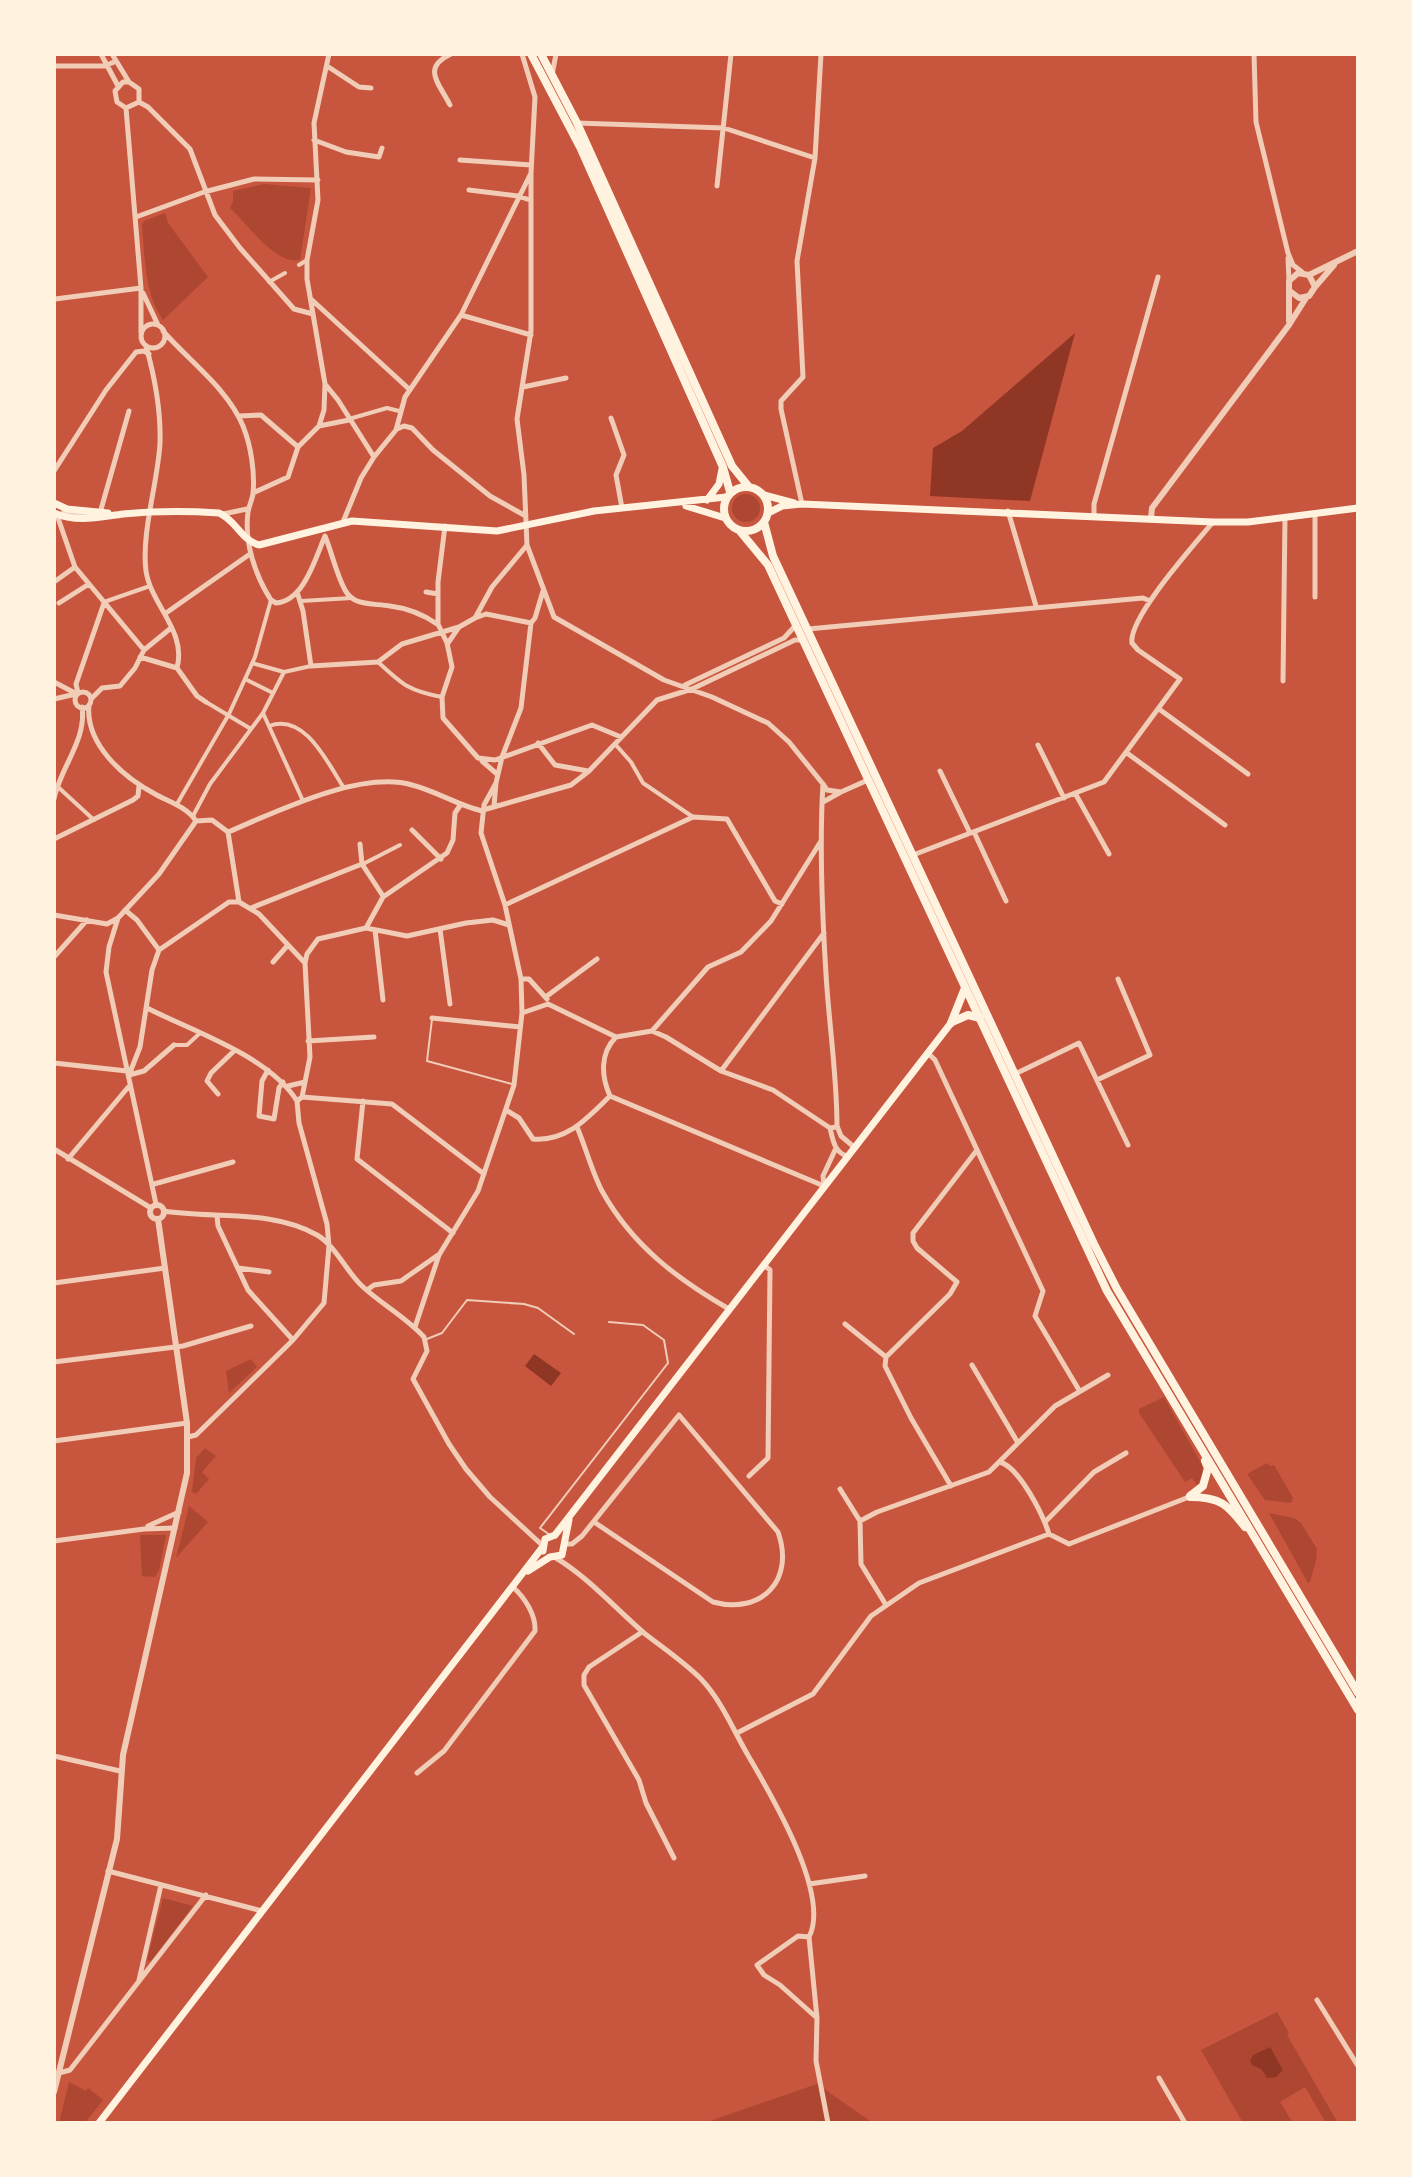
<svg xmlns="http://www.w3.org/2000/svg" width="1412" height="2177" font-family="'Open Sans',sans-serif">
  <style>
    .green { fill: #ae4732 }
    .water { fill: #8f3625 }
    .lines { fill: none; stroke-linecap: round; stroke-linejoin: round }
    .service { stroke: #f1ccb7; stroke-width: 2 }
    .pedestrian { stroke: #f1ccb7; stroke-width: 4 }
    .minor { stroke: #f1ccb7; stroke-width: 5 }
    .tertiary { stroke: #f1ccb7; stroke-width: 6 }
    .secondary { stroke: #fff3e0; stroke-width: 7 }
    .primary { stroke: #fff3e0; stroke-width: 7 }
    .trunk { stroke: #fff3e0; stroke-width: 8 }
  </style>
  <rect width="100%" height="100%" fill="#c8553d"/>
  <path class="green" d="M264,184L311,188L300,260C276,266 246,222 230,208L233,201V191Z
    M165,213L168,223L208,277L163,320C144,293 145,256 142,225L144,221Z
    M732 508a14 14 0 1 1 28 0a14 14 0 1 1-28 0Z
    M251,1359L257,1367L229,1393L226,1371Z
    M1164,1397L1202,1465L1203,1475L1197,1485L1192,1478L1185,1482L1139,1413V1409Z
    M205,1448L216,1456L202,1472L209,1479L196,1494L192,1492L196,1458Z
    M1267,1463L1270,1466L1274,1465L1293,1498L1291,1503L1265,1500L1247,1474Z
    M189,1506L208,1522L176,1558Z
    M1269,1513L1294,1518L1301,1523L1317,1549L1316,1561L1310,1582L1308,1583Z
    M140,1535H166L159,1570L155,1577L142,1576Z
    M163,1898L193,1906L151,1961L147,1960Z
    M1277,2012L1289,2033L1287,2035L1338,2123H1326L1305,2087L1280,2102L1293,2123H1243L1201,2050Z
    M69,2082L86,2091L88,2088L103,2100L85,2123H59Z
    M817,2084L873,2123H704Z"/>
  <path class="water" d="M1075,333L1030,501L930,496L933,448L962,431Z
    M534,1354L561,1373L551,1386L525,1366Z
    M1270,2047L1283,2070L1276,2077L1267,2078L1261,2069L1252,2065L1250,2061L1253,2055Z"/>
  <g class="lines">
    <path class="service" d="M432,1019L427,1061L512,1084
      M427,1339L442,1333L467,1300L524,1304L538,1308L574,1334
      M550,1535L540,1528L668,1363L664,1340L643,1325L609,1322"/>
    <path class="pedestrian" d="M299,265L307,260
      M269,282L285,273
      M349,419L387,408L399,411
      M301,601L352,598
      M104,602L150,586
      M378,662C402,684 408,691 442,697
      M252,663L284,672
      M245,679L273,693
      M206,702L251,729
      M269,726C305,712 328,764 344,788
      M615,744L631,762L643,783L693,817
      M58,787L94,820
      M303,801L263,713L284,672L311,666
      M177,804L229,714L255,657L271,600
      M193,816L210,784L263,713
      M363,864L400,845
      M174,1045H187L199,1034"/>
    <path class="minor" d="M101,54L118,86
      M112,54L129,82L139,89V102L126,108L117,102L115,91L123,82H129
      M329,54L314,123L318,200L307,260V279L325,384L338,400L374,457
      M1254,54L1256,122L1288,253L1293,265L1302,272
      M54,66H105L114,62
      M327,66L359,87L371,88
      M552,75L556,54
      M139,102L148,107L190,149L215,215L240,248L294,309L313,314
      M450,105C439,83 421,68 451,54
      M126,108L141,288V333
      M577,123L724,128L815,158
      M314,140L346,152L379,157L382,148
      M460,160L531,165
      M531,173V331L517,419L524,475L527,545L554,617L664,680L712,697L768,723L789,742L823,784C819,847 822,911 826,974C829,1025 837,1075 837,1126L841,1136L854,1147
      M717,186L731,54
      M469,190L518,196L530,200
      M136,217L204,192L254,179L318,180
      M1288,258L1289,281
      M143,293L158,325
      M55,299L141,288
      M312,300L409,389
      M461,315L531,335
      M141 336a12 12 0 1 1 24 0a12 12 0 1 1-24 0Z
      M163,331C189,361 228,389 243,426C251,446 255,472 253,494C252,500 249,506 248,512C244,542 255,575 271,600L276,603C304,601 315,559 325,536
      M146,346C155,378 161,410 160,443C158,482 141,533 146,571C151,605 187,631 177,668
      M523,387L566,378
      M239,416L261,415L298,447
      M611,418L624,455L616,475L622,508
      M319,426L324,410L325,384
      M397,429L404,426L412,428L433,450L490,496L524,515
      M54,471L106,390L136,352L144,351L149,354
      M253,493L288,477L298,447L319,426L349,420
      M802,504L781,409V401L803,377L797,261L815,158L821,54
      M1008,511L1036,606
      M87,513L64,512L58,518L75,567L144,650
      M100,513L129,411
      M223,514L247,509
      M1094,516V504L1158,277
      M343,522L361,478L374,457L396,430L405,397L461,315L531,173L535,97L522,54
      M445,526L438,582V624L447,643L452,667L442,697L443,718L478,758L495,760L592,725L621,737
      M325,536C332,553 336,573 345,590C354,607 374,603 390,606C406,608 424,615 437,624
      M54,582L75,567
      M297,592L303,611L311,666L378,662L402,644L459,627
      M426,592L438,594
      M1315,597V514
      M59,603L89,584
      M166,613L250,554
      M475,618L486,614L531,623
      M808,629L1143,598L1150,601
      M448,643L459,627L475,618L492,587L527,545
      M140,657L177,668L197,696L206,702
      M1283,681L1285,517
      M54,682L77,694
      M685,685L784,638L795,626
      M75 700a8 8 0 1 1 16 0a8 8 0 1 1-16 0Z
      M78,693L76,684L104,603
      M54,699L76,694
      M91,699L102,688L120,686L135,668L144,650L171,628
      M89,705C85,744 123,777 155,794C169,802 187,807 196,821
      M1159,709L1248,774
      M538,743L555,765L588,771
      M1038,745L1064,798
      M1127,753L1225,825
      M482,761L497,774
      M940,771L970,833
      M496,783L502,757L521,708L531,623L535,618L543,591
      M841,792L868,780
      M1075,793L1109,854
      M54,799C60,768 87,740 82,707
      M823,802L841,792L827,790L823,784
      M483,810L571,785L589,771L657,700L692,689L795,640H803
      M196,821L212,820L228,832
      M412,830L441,859
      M228,832C276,812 360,770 412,785C436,791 457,805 482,811
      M228,832L239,902L259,914L305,963
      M974,832L1006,901
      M54,839L133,800L138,796L139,786
      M360,844L362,864L383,896
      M913,855L1104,782L1180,679L1138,650L1132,643C1128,618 1195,544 1213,522
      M505,905L693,817L727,819L775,901L782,904
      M251,908L362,864
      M125,910L137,920L159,950
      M54,915L107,924L118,918
      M366,928L383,897L447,853L453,840L455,813L461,804
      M440,929L450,1004
      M375,930L383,1000
      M54,957L87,920
      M273,962L288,945
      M521,979H529L547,999
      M547,996L597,959
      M548,1004L616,1037L652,1031L666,1037L721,1071L773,1090L830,1128L836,1127
      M147,1008C194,1032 269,1056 297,1101
      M522,1013L548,1004
      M432,1018L520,1027
      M652,1031L708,967L741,952L771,921L821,841
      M308,1041L374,1037
      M928,1053L935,1060L1043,1291L1035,1316L1079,1390
      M54,1063L127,1071
      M268,1070L262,1081L259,1116L274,1119L279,1088L283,1082
      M721,1071L824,933
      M1015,1074L1079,1043L1128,1145
      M129,1075L140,1047L152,970L159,950L229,902H239
      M129,1075L144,1071L174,1045
      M1097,1080L1150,1055L1118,979
      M288,1086L305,1082
      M218,1094L207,1081L211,1073L235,1050
      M610,1096L824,1186L823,1176L836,1148
      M610,1096C601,1076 600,1053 616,1037
      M302,1097L392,1104L484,1174
      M363,1101L357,1159L453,1233
      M506,1110L519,1118L533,1139C567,1142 587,1118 610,1096
      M577,1127C586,1148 592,1172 602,1191C632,1245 677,1279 729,1309
      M830,1128C833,1140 834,1152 847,1156
      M54,1149L151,1208
      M68,1159L130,1085
      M154,1184L233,1162
      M156,1204L106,972L109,947L118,918L159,874L196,821
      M164,1211C213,1219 271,1209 317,1235C335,1245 346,1271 362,1286C381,1304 406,1317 424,1337L427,1351L413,1379L449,1444L466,1469L490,1497L542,1545
      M217,1216L218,1226L248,1290L293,1340
      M238,1268L269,1272
      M54,1283L165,1268
      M367,1290L374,1285L401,1281L438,1255
      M845,1324L886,1357
      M415,1327L439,1255L478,1191L514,1085L522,1013L521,979L505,905L481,833L484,805L496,783L494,806
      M54,1362L183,1346L251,1326
      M972,1365L1018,1443
      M188,1437L196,1435L293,1340L324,1303L329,1246L327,1224L299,1123L297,1101L302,1097L310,1057L305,963L307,954L318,939L366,928L407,936L466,923L493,920L509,925
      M54,1441L187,1423
      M1000,1462C1020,1468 1043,1515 1049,1534
      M749,1476L768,1458L770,1270L764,1265
      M951,1486L911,1418L885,1366L886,1357L950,1294L957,1282L917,1248L913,1241V1233L977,1150
      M840,1489L860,1521L861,1564L886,1605
      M860,1521L877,1512L989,1472L1055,1406L1108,1375
      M1045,1522L1094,1472L1126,1453
      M148,1526L179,1512
      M54,1541L144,1529L175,1528
      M565,1544H572L582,1536L679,1415L778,1532C795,1580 762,1615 713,1602L594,1522
      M556,1558C589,1578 615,1608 644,1633C663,1648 684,1662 701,1679C722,1701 734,1732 749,1757C771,1795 831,1895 809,1937L817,2018L816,2061L828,2123
      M642,1632L589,1667L584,1675V1685L639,1780L646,1803L674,1858
      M737,1733L813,1694L871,1616L919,1583L1049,1534L1069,1544L1189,1497
      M54,1756L120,1771
      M417,1773L444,1751L535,1631C536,1615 525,1598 513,1587
      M108,1871L262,1911
      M809,1884L865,1876
      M809,1937L798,1936L757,1965L764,1975L780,1985L817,2018
      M139,1980L161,1885
      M1317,2000L1358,2066
      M59,2073L70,2070L206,1895
      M1159,2078L1185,2123"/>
    <path class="tertiary" d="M1309,275L1358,251
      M1315,287L1334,265
      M1290,291L1299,298L1309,296L1315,287L1309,275
      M1289,321V281L1298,273L1309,275
      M1151,518L1152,508L1289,325L1306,298
      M150 1212a7 7 0 1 1 14 0a7 7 0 1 1-14 0Z
      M54,2092L117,1839L123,1755L187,1473V1423L158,1219"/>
    <path class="secondary" d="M707,500L719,484L722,469
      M54,503L67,509L108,513
      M686,506L725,518
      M54,513C77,523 100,517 123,514C154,511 188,511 219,513C236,520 241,540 259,545L352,521L497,531L594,511L726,497
      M555,1535L951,1023
      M543,1551L545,1539L555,1535
      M528,1571L550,1557L562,1555L569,1520
      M99,2123L542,1548"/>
    <path class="primary" d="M764,495L794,503
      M768,513L782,506L802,504L1213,522H1248L1358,508"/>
    <path class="trunk" d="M531,54L581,149L723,467L730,492
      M541,54L577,123L732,466L749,487
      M724 509a22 22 0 1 1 44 0a22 22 0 1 1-44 0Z
      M764,522L773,556L1094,1244L1117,1289L1358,1693
      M739,530L768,565L1107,1291L1358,1710
      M952,1022L968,1015L980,1018
      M951,1023L965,988
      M1190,1496L1203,1486L1208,1468L1205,1461
      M1190,1497C1220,1497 1227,1504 1245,1527"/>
  </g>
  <rect width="1412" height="2177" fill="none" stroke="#fff3e0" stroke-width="112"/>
</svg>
